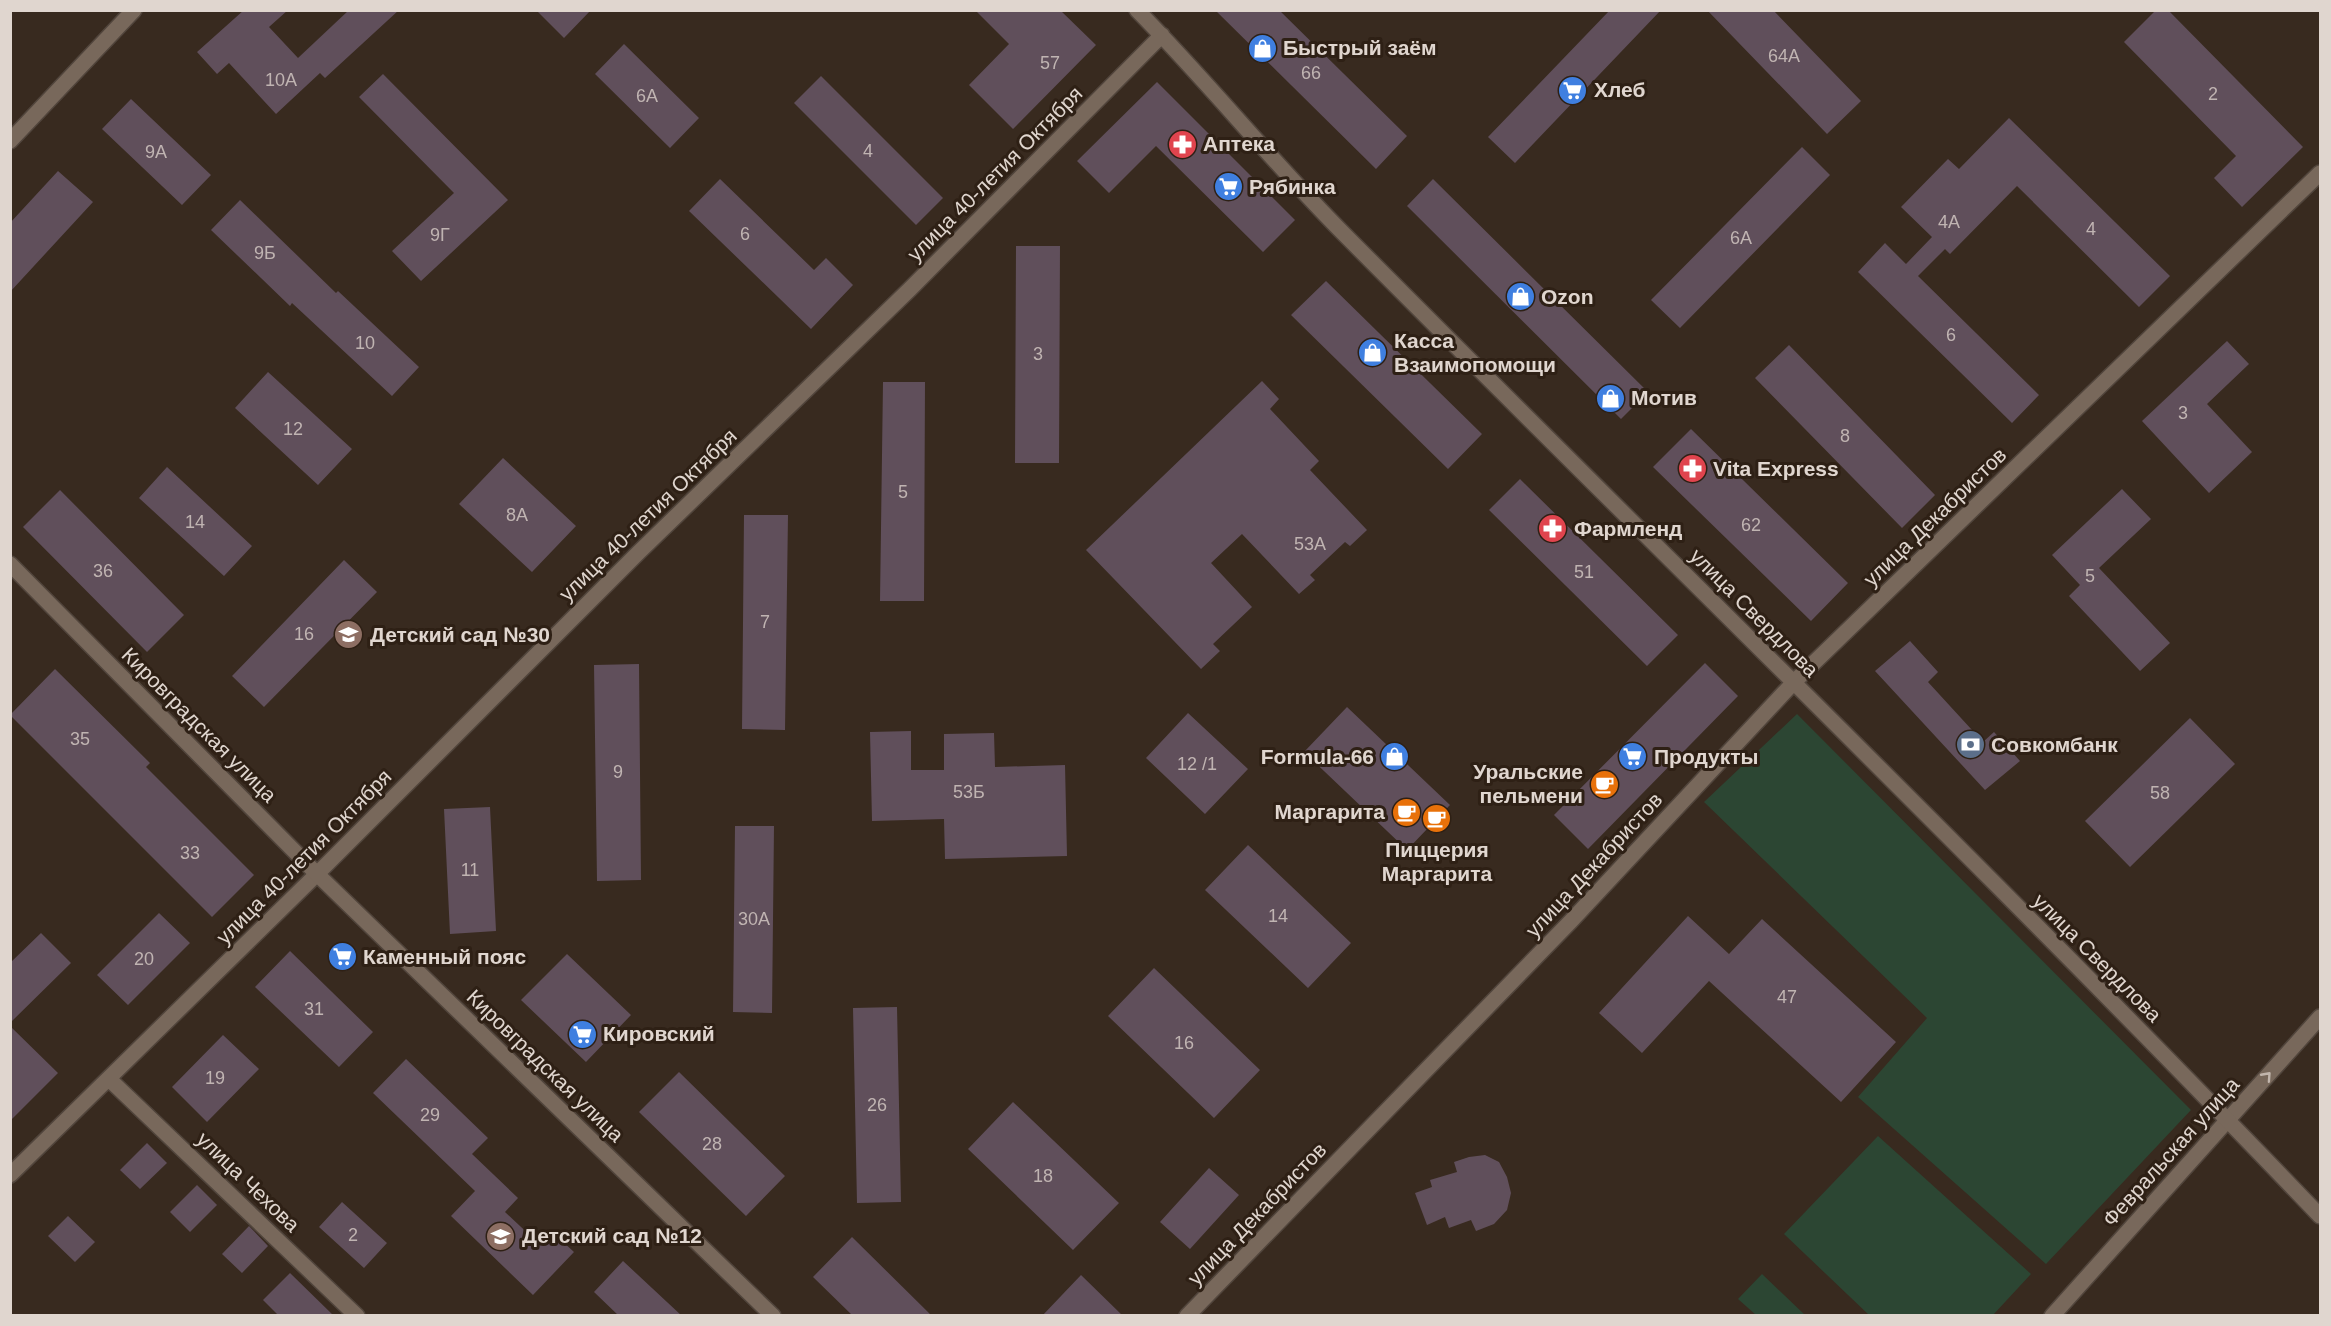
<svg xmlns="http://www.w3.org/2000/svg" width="2331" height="1326" font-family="Helvetica,sans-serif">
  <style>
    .green { fill: #2c4633 }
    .building { fill: #604f5b }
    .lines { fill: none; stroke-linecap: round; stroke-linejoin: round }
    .street-casing { stroke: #51453c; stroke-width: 18 }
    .secondary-casing { stroke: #51453c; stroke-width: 18 }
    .street { stroke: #78685b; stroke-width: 15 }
    .secondary { stroke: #78685b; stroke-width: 15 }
    .oneway { stroke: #c1b5ac }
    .labels { text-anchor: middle; stroke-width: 6; stroke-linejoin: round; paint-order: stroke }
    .number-label { font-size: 18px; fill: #c0b4b2 }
    .poi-label { font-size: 21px; font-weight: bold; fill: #e0d6cf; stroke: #2e2015; text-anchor: start }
    .street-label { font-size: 21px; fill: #e0d6cf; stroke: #2e2015 }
  </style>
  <rect width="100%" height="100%" fill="#382a1f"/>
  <path class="green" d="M1797,714L2191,1110L2046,1264L1858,1097L1927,1018L1704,802Z
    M1878,1136L2031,1274L1993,1315H1869L1784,1234Z
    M1762,1274L1805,1315H1756L1738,1299Z"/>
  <path class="building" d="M244,10H288L269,27L298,58L349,10H399L325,78L320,73L276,114L229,63L217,74L197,52Z
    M536,10H591L564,38Z
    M975,10H1060L1096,45L1013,129L969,85L1009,44Z
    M1215,10H1279L1407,136L1376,169Z
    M1610,10H1661L1515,163L1488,137Z
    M1707,10H1773L1861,101L1827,134Z
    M2156,10H2168L2303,147L2242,207L2214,178L2236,156L2124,42Z
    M624,44L699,118L670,148L595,74Z
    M383,74L508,200L421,281L392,251L454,193L359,97Z
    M821,76L943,198L916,225L794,103Z
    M1157,82L1295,220L1263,252L1156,146L1109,193L1077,161Z
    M131,99L211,175L182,205L102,129Z
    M2009,118L2170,276L2139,307L2017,186L1950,254L1945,249L1918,276L2039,395L2012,423L1858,272L1885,243L1906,264L1932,237L1901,207L1948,159L1959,169Z
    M1802,147L1830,175L1680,328L1651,300Z
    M58,171L93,202L10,292V223Z
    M720,179L814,270L826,258L853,285L811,329L689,211Z
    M1433,179L1648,392L1621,419L1407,206Z
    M240,200L336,293L338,291L419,367L392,396L292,303L290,306L211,230Z
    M1016,246H1060L1059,463H1015Z
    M1326,281L1482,434L1448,469L1291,315Z
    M2227,341L2249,364L2207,404L2252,452L2209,493L2142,421Z
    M1789,345L1935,495L1902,528L1755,378Z
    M268,372L352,449L318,485L235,408Z
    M1262,381L1279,399L1270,409L1319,461L1310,470L1367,530L1350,546L1345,542L1310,575L1315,580L1299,594L1242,534L1211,563L1252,607L1213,644L1220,651L1201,669L1086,550Z
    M883,382H925L924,601H880Z
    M1691,429L1848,583L1811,621L1653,467Z
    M503,458L576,526L532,572L459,504Z
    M167,467L252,546L224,576L139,498Z
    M1520,479L1678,635L1647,666L1489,510Z
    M2122,489L2151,519L2099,568L2170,643L2140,671L2069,596L2080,585L2052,555Z
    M60,490L184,615L147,652L23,527Z
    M744,515H788L785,730L742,729Z
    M344,560L377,592L264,707L232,676Z
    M1910,641L1938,672L1928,682L1983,742L1994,732L2020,761L1985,790L1875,671Z
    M1705,663L1738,696L1588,849L1554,815Z
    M639,664L641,880L597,881L594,665Z
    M55,669L150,763L146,767L254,875L212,917L10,715Z
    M1347,707L1450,805L1407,850L1304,752Z
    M1188,713L1248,769L1205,814L1146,758Z
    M2190,718L2235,764L2130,867L2085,821Z
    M911,731V770H944V734L994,733L995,767L1065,765L1067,856L945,859L944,819L872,821L870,732Z
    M490,807L496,931L450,934L444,809Z
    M735,826H774L772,1013L733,1012Z
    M1248,845L1351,943L1308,988L1205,890Z
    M159,913L190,943L128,1005L97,975Z
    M1688,916L1729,954L1762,919L1896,1042L1841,1102L1709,981L1642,1053L1599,1013Z
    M41,933L71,963L10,1023V963Z
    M290,951L373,1032L339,1067L255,987Z
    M567,954L631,1015L586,1062L521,1000Z
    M1154,968L1260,1070L1214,1118L1108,1016Z
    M897,1007L901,1202L857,1203L853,1008Z
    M10,1026L58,1073L10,1121Z
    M223,1035L259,1069L207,1122L172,1087Z
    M406,1059L488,1138L472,1154L518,1198L505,1212L537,1242L549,1229L574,1252L533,1295L451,1216L475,1191L373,1093Z
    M679,1072L785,1176L746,1216L639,1112Z
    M1013,1102L1119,1203L1073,1250L968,1149Z
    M147,1143L167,1163L140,1189L120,1170Z
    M1485,1155L1499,1162L1507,1177L1511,1193L1507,1210L1494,1224L1476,1231L1471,1220L1449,1228L1445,1217L1427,1225L1415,1193L1432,1187L1430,1180L1457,1172L1454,1162L1469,1157Z
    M1209,1168L1239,1195L1190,1249L1160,1222Z
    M197,1185L217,1205L190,1232L170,1212Z
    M342,1202L387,1243L364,1268L319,1227Z
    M68,1216L95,1242L75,1262L48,1236Z
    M249,1226L268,1246L242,1273L222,1254Z
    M852,1237L932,1316H853L813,1277Z
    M623,1261L682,1316H619L594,1292Z
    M290,1273L334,1316H279L263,1300Z
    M1081,1275L1123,1316H1042Z"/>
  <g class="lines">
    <defs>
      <path id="street" d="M10,141L134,10
        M109,1079L357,1316
        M10,1175L317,874
        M2052,1316L2320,1017"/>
      <path id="secondary" d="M1137,10C1209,83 1273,163 1345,235C1670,562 2001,883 2320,1216
        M10,564L317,874L773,1316
        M317,874L638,553L910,289L1162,35
        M1187,1316L1571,921L1794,682L2320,173"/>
    </defs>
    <use href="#street" class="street-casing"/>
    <use href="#secondary" class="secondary-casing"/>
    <use href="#street" class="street"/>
    <use href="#secondary" class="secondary"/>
  </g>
  <defs><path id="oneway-chevron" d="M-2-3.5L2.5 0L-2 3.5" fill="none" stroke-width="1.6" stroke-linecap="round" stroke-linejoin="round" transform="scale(1.5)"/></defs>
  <use class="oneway" href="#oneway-chevron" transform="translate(2267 1076) rotate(-48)"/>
  <defs>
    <symbol id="shop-disc" viewBox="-11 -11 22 22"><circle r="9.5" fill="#3f7fe0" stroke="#2e2015"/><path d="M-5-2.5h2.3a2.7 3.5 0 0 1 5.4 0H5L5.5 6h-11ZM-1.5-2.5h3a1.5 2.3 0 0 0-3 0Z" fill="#fff"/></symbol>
    <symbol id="supermarket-disc" viewBox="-11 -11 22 22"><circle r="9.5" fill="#3f7fe0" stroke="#2e2015"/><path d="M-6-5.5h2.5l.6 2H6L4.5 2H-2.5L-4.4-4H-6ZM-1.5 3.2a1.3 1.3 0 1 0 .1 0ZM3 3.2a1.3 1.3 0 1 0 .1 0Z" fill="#fff"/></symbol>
    <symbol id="pharmacy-disc" viewBox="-11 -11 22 22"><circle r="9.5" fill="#e0444e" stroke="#2e2015"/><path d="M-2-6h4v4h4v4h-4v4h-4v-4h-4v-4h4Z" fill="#fff"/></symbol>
    <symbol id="school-disc" viewBox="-11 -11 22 22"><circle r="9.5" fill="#8d6e63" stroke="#2e2015"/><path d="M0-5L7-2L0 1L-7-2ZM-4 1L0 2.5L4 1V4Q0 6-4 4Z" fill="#fff"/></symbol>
    <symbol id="bank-disc" viewBox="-11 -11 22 22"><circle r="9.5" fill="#5c6f8a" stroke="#2e2015"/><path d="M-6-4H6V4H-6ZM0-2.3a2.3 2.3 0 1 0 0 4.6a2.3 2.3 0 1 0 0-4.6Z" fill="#fff"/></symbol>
    <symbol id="cafe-disc" viewBox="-11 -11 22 22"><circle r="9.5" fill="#e8710a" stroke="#2e2015"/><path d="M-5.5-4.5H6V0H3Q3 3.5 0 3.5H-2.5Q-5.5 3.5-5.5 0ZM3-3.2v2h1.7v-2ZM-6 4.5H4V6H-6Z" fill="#fff"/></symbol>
  </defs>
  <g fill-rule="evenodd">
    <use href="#shop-disc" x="1246" y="32" width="33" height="33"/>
    <use href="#supermarket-disc" x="1556" y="74" width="33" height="33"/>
    <use href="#pharmacy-disc" x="1166" y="128" width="33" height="33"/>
    <use href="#supermarket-disc" x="1212" y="170" width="33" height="33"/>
    <use href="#shop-disc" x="1504" y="280" width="33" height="33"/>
    <use href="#shop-disc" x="1356" y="336" width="33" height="33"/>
    <use href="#shop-disc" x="1594" y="382" width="33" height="33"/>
    <use href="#pharmacy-disc" x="1676" y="452" width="33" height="33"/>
    <use href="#pharmacy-disc" x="1536" y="512" width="33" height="33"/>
    <use href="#school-disc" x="332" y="618" width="33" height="33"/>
    <use href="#bank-disc" x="1954" y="728" width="33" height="33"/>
    <use href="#shop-disc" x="1378" y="740" width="33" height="33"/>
    <use href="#supermarket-disc" x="1616" y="740" width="33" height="33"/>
    <use href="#cafe-disc" x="1588" y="768" width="33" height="33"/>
    <use href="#cafe-disc" x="1390" y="796" width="33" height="33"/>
    <use href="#cafe-disc" x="1420" y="802" width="33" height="33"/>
    <use href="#supermarket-disc" x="326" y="940" width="33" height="33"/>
    <use href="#supermarket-disc" x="566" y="1018" width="33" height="33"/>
    <use href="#school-disc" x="484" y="1220" width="33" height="33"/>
  </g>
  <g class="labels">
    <g class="number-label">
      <text x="1784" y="62">64А</text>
      <text x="1050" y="69">57</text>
      <text x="1311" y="79">66</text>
      <text x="281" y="86">10А</text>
      <text x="2213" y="100">2</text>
      <text x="647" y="102">6А</text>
      <text x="868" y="157">4</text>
      <text x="156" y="158">9А</text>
      <text x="1949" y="228">4А</text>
      <text x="2091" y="235">4</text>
      <text x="745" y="240">6</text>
      <text x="440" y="241">9Г</text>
      <text x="1741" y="244">6А</text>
      <text x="265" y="259">9Б</text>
      <text x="1951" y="341">6</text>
      <text x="365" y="349">10</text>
      <text x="1038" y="360">3</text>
      <text x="2183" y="419">3</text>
      <text x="293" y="435">12</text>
      <text x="1845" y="442">8</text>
      <text x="903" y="498">5</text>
      <text x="517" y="521">8А</text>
      <text x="195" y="528">14</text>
      <text x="1751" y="531">62</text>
      <text x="1310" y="550">53А</text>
      <text x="103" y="577">36</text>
      <text x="1584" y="578">51</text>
      <text x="2090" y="582">5</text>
      <text x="765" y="628">7</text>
      <text x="304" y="640">16</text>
      <text x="80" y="745">35</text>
      <text x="1197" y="770">12 /1</text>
      <text x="618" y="778">9</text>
      <text x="969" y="798">53Б</text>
      <text x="2160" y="799">58</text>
      <text x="190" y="859">33</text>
      <text x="470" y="876">11</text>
      <text x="1278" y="922">14</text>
      <text x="754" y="925">30А</text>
      <text x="144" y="965">20</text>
      <text x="1787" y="1003">47</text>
      <text x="314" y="1015">31</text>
      <text x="1184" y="1049">16</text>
      <text x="215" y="1084">19</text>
      <text x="877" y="1111">26</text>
      <text x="430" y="1121">29</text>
      <text x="712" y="1150">28</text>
      <text x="1043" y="1182">18</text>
      <text x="353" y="1241">2</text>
    </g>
    <g class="poi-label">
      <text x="1283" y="55">Быстрый заём</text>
      <text x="1594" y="97">Хлеб</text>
      <text x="1203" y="151">Аптека</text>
      <text x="1249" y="194">Рябинка</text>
      <text x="1541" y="304">Ozon</text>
      <text x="1394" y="348">Касса<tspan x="1394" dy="24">Взаимопомощи</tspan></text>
      <text x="1631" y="405">Мотив</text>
      <text x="1713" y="476">Vita Express</text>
      <text x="1574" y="536">Фармленд</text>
      <text x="370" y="642">Детский сад №30</text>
      <text x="1991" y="752">Совкомбанк</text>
      <text x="1374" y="764" text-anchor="end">Formula-66</text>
      <text x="1654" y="764">Продукты</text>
      <text x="1583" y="779" text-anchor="end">Уральские<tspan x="1583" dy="24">пельмени</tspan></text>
      <text x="1385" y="819" text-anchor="end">Маргарита</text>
      <text x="1437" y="857" text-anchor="middle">Пиццерия<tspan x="1437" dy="24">Маргарита</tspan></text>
      <text x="363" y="964">Каменный пояс</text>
      <text x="603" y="1041">Кировский</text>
      <text x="522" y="1243">Детский сад №12</text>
    </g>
    <g class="street-label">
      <text transform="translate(995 174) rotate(-45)" y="7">улица 40-летия Октября</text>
      <text transform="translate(648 515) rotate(-44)" y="7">улица 40-летия Октября</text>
      <text transform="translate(1935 517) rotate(-44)" y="7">улица Декабристов</text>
      <text transform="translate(1754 613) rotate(45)" y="7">улица Свердлова</text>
      <text transform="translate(199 725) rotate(45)" y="7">Кировградская улица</text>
      <text transform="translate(304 857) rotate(-45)" y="7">улица 40-летия Октября</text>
      <text transform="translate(1594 865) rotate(-47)" y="7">улица Декабристов</text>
      <text transform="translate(2097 958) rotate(45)" y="7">улица Свердлова</text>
      <text transform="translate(545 1066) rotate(44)" y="7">Кировградская улица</text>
      <text transform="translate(2171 1152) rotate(-48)" y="7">Февральская улица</text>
      <text transform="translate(248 1182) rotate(44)" y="7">улица Чехова</text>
      <text transform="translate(1257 1214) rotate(-46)" y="7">улица Декабристов</text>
    </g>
  </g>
  <rect width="2331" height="1326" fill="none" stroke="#e0d6cf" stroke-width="24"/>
</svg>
